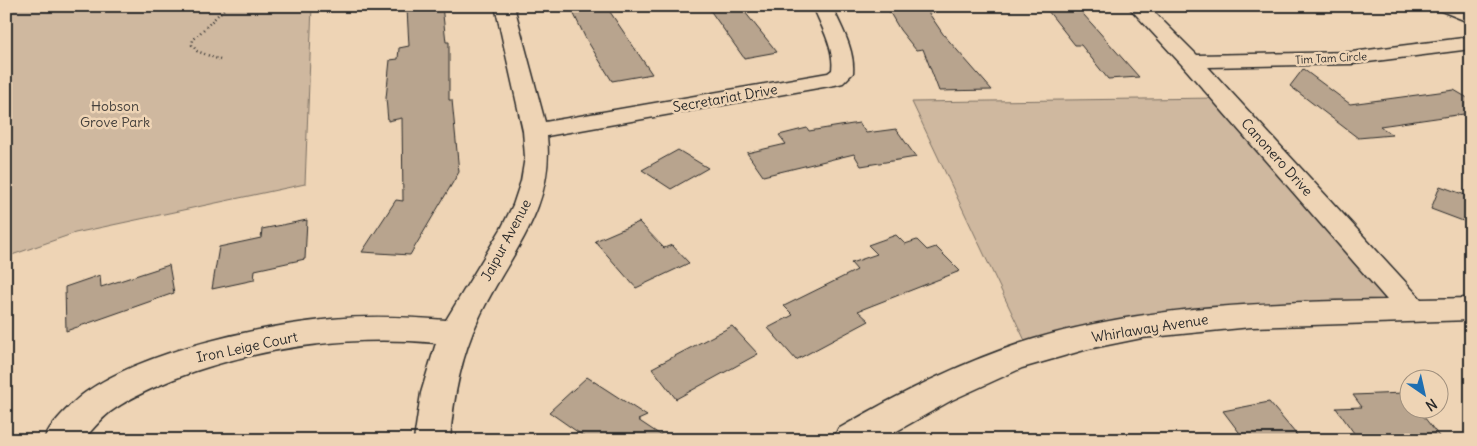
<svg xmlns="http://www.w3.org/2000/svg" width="1477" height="446" font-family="Delius,sans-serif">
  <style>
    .green { fill: #cfb89f; stroke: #7d7265 }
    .building { fill: #b8a48e; stroke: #2b2b2b }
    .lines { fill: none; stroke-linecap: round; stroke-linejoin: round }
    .street-casing { stroke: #2b2b2b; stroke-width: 3 }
    .path { stroke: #2b2b2b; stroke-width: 2.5; stroke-dasharray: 1 3; stroke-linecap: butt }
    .street { fill: #eed4b5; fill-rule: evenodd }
    .labels { text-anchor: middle; stroke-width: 5; stroke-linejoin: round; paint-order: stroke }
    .far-street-label { font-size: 11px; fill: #2b2b2b; stroke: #eed4b5 }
    .street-label { font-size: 14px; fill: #2b2b2b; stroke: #eed4b5 }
    .park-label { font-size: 14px; fill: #44403c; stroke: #eed4b5 }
  </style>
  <rect width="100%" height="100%" fill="#eed4b5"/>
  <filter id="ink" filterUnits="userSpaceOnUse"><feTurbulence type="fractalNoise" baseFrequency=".02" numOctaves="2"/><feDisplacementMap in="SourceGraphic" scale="10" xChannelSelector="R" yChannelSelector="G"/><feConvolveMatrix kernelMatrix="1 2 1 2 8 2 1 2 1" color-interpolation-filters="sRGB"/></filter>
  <g filter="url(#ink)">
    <path class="green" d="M6,6H312L305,184L75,233L6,257Z
      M1218,98L1403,306L1028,347L912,102Z"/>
    <path class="building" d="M428,6H442L446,42H449V100H452L459,172L410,255L362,252L396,200L403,201L402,118L388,121L386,98L390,60L398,59L399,48L409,46L407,9Z
      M570,6H606L652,74L612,81L585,37Z
      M707,6H740L777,52L744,58Z
      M886,6H924L943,34L992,90L939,91L923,49L916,50L900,30Z
      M1044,6H1076L1139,77L1108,79L1081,45H1075Z
      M1303,69L1350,104L1454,90L1471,100V113L1380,126L1392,135L1358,138L1290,86Z
      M859,123L866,133L896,129L916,157L861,166L854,154L763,176L747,153L786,144L779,135L807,128L809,131Z
      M678,150L708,168L671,189L642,170Z
      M1440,186L1471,197V224L1431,209Z
      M307,220L305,259L255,270L254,280L212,289L219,247L261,238L262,229Z
      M639,222L664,248L672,245L689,263L636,288L595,241Z
      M896,235L905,244L917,240L927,250L936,247L960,271L858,311L869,321L796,360L768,328L793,315L784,306L857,270L851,263L877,254L868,245Z
      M169,265L174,293L66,331L65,287L100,275L101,287Z
      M732,326L758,354L676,399L652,368Z
      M587,377L647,416L638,420L668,440H589L549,412Z
      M1404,393L1410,400V408H1417L1442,440H1359L1336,408L1362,407L1353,395Z
      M1269,402L1301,440H1245L1223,411Z"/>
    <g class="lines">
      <defs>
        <path id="street" d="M495,6H514L545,122L828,73L832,70C835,49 821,26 813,6H832C841,27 855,49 853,73L843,83L835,85L547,136C555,211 508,255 479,318C461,356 453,398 450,440H414L421,393L436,343C348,335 257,347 174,379C152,388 129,398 110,412C100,420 92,430 83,440H44C47,430 54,423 61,415C69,407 77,398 86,392C146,350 260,326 332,319C371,315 408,317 446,320L501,229L513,205L521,181L525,157L523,131Z
          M1128,6H1148L1197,55L1352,52L1471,37V49L1352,64L1208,67L1421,299L1471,298V320L1251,327L1142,338L1088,349L1022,368L952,400L881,440H833L838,429C900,393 965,360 1034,339C1148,305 1268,302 1387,300L1183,66Z
          M1437,6H1463L1471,10V23L1439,10Z"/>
      </defs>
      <use href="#street" class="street-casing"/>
      <path class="path" d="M220,60L197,51L192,45L193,40L227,6"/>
      <use href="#street" class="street"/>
    </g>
  </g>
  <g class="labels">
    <g class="far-street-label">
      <text transform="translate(1331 58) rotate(-3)" y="4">Tim Tam Circle</text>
    </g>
    <g class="street-label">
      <text transform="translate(725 98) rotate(-10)" y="5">Secretariat Drive</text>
      <text transform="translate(1277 157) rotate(48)" y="5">Canonero Drive</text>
      <text transform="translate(506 240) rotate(-62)" y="5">Jaipur Avenue</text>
      <text transform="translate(1150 328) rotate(-9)" y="5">Whirlaway Avenue</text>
      <text transform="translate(247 347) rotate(-12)" y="5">Iron Leige Court</text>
    </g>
    <g class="park-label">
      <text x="115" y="111">Hobson<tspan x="115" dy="16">Grove Park</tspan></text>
    </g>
  </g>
  <rect width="1477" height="446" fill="none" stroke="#eed4b5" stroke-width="25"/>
  <rect x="12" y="12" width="1452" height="421" fill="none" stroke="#2b2b2b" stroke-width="2" filter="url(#ink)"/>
  <g transform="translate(1424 394) rotate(146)"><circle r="24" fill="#eed4b5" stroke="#a0907e"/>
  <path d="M0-4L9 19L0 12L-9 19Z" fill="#1f6fb2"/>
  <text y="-8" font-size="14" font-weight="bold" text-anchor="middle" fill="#2b2b2b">N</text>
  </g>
</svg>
